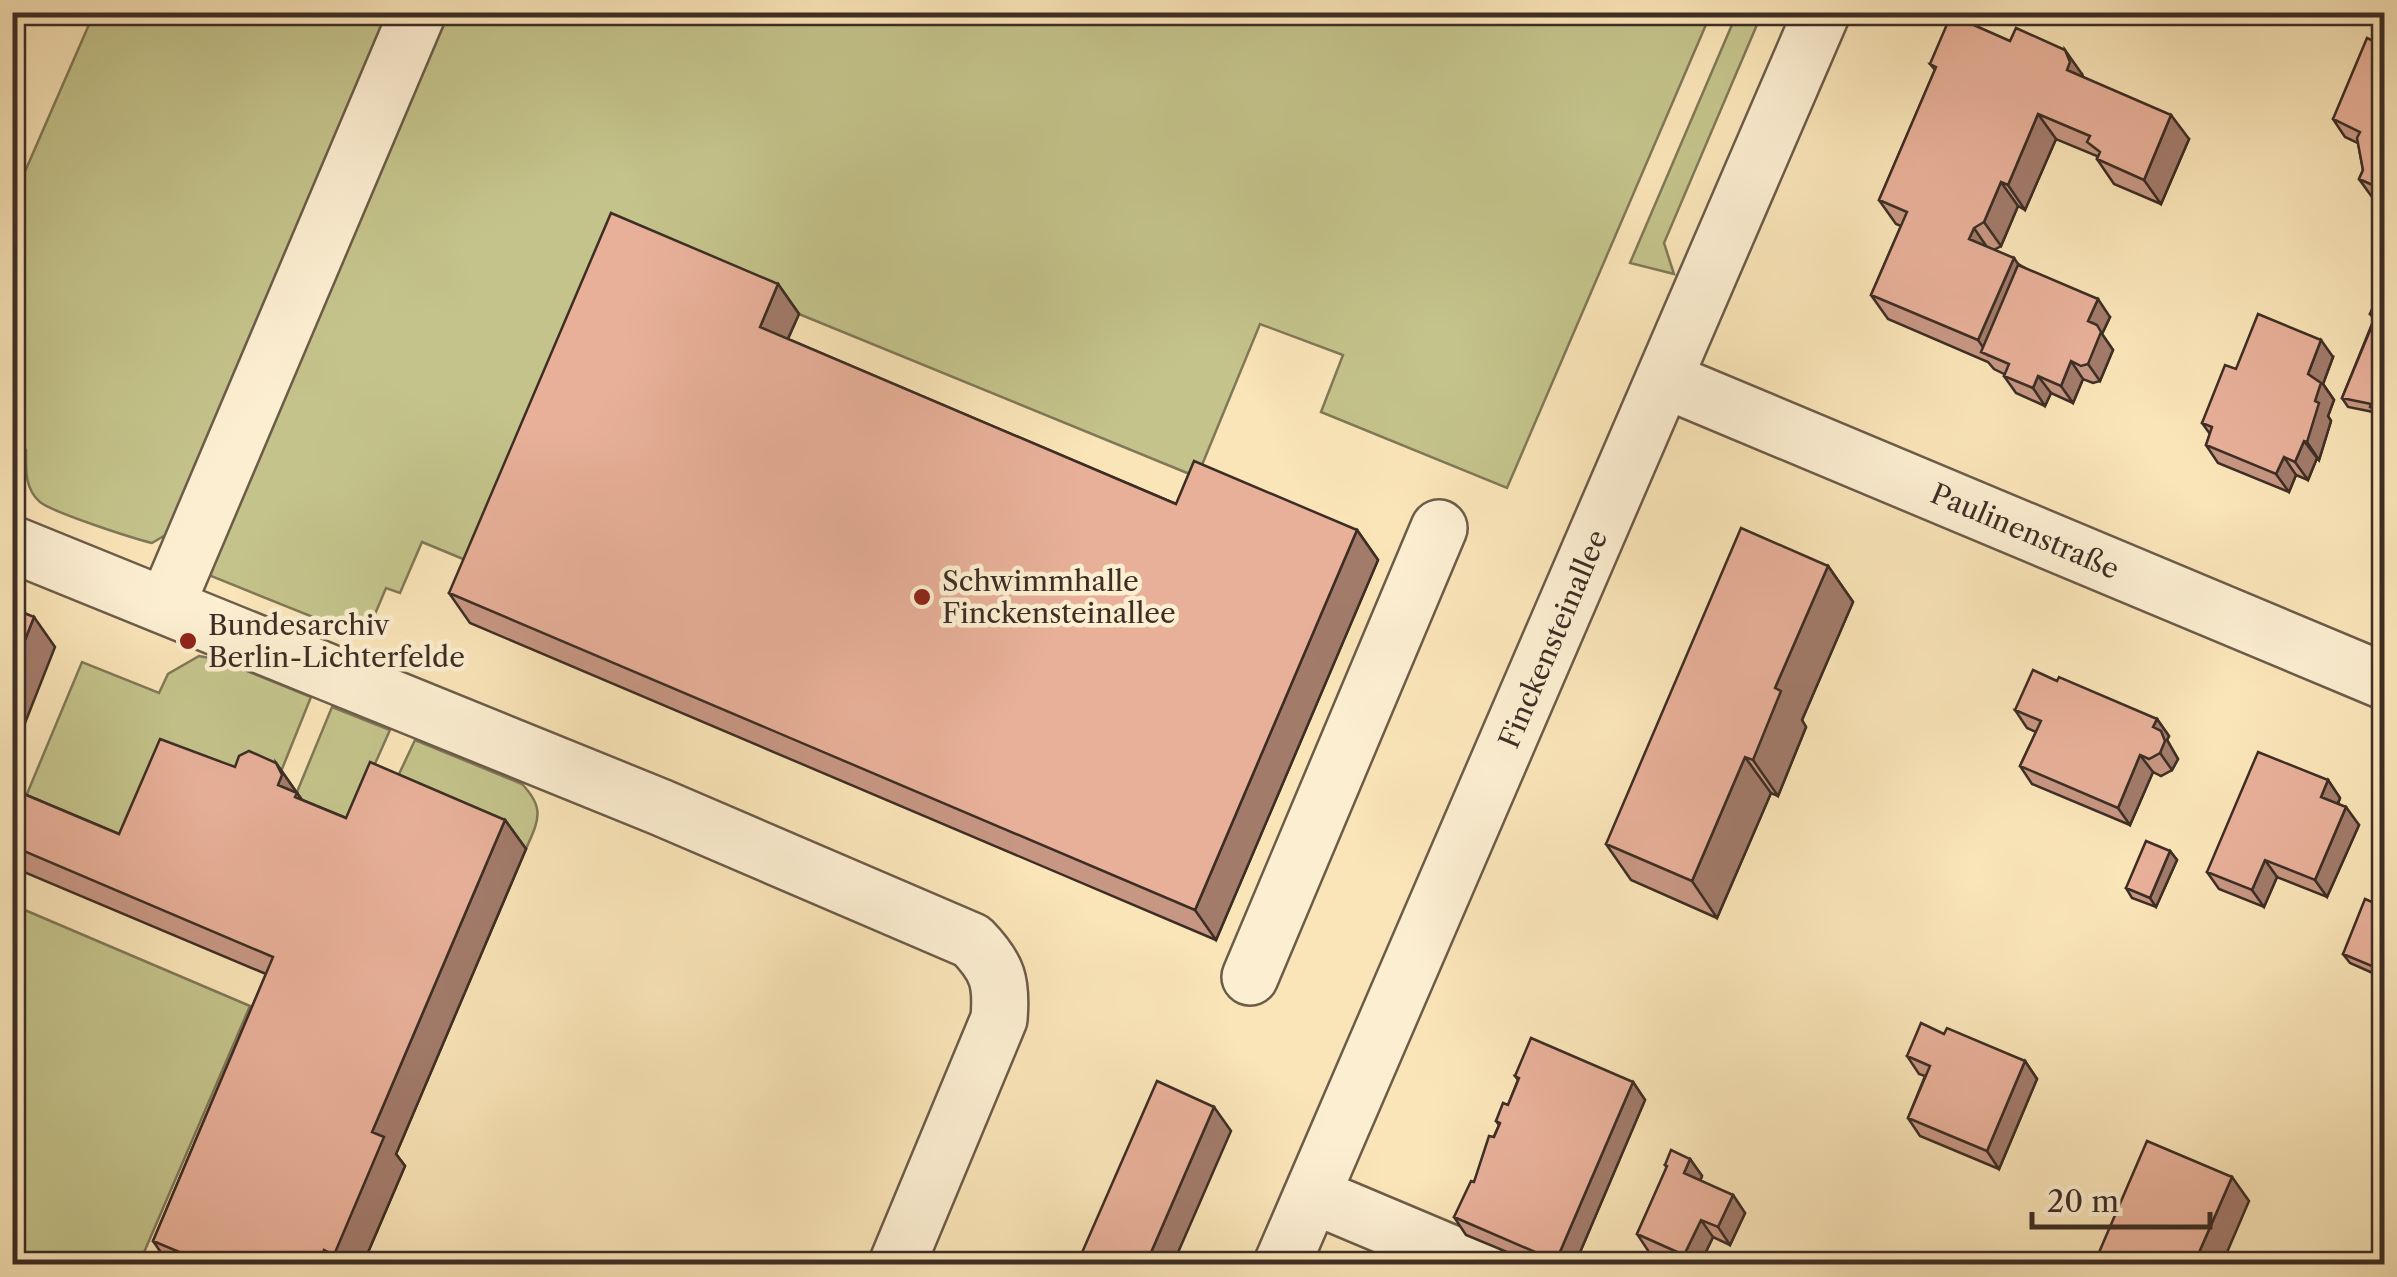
<svg xmlns="http://www.w3.org/2000/svg" width="2397" height="1277" font-family="'Libre Caslon Text',serif">
  <style>
    .green { fill: #c4c38b; stroke: #807858; stroke-width: 2.5 }
    .lines { fill: none; stroke-linecap: round; stroke-linejoin: round }
    .minor-casing { stroke: #6c5c4a; stroke-width: 60 }
    .minor { stroke: #fceed1; stroke-width: 55 }
    .wall { fill: #c89784; stroke: #3d2e25; stroke-width: 2.5 }
    .shaded-wall { fill: #a27b6b; stroke: #3d2e25; stroke-width: 2.5 }
    .building { fill: #e8b099; stroke: #3d2e25; stroke-width: 2.5 }
    .poi-dot { fill: #8f2418; stroke: #fceed1; stroke-width: 4 }
    .labels { text-anchor: middle; stroke-width: 9; stroke-linejoin: round; paint-order: stroke }
    .street-label { font-size: 28px; fill: #3d2e25; stroke: #fceed1 }
    .poi-label { font-size: 28px; fill: #3d2e25; stroke: #fceed1; text-anchor: start }
  </style>
  <rect width="100%" height="100%" fill="#fae5b8"/>
  <filter id="stains"><feTurbulence type="fractalNoise" baseFrequency=".002" numOctaves="4"/><feColorMatrix values="0 0 0 0 .2 0 0 0 0 .09 0 0 0 0 .02 0 0 0 .5 -.17"/></filter>
  <radialGradient id="worn" r=".72"><stop offset=".6" stop-color="#630" stop-opacity="0"/><stop offset="1" stop-color="#630" stop-opacity=".3"/></radialGradient>
  <path class="green" d="M94,13H394L174,530L152,543C132,538 54,513 40,502C24,488 26,468 26,450L13,444V199Z
    M435,13H1711L1507,488L1321,412L1343,355L1260,324L1197,477L799,314L492,571L422,542L400,593L386,588L365,638L211,576L210,548Z
    M1737,13H1762L1664,243L1674,274L1630,263Z
    M199,656L220,660L311,697L276,784L140,864L19,813L82,662L159,693L168,674Z
    M332,707L390,730L342,838L299,814L297,792Z
    M415,740L522,784C546,809 538,821 526,849L391,791Z
    M13,905L250,1006L139,1264H13Z"/>
  <g class="lines">
    <defs>
      <path id="minor" d="M1665,380L2384,681
        M12,544L660,807L972,941C998,968 1002,982 999,1019L897,1264
        M166,606L418,12
        M1250,977L1439,528
        M1312,1195L1476,1264
        M1282,1264L1822,12"/>
    </defs>
    <use href="#minor" class="minor-casing"/>
    <use href="#minor" class="minor"/>
  </g>
  <path class="wall" d="M2154,12H2180L2176,22Z
    M2384,46V202L2372,197L2359,179L2363,170L2358,143L2345,137L2333,119Z
    M1930,64L2082,74L2083,77L2189,139L2161,204L2114,184L2097,159V156L2056,139L2025,210L2018,206L2001,246L1994,250L2110,317L2102,334L2113,350L2100,381L2093,383L2083,379L2073,403L2051,393L2045,406L2016,393L2004,376V374L1994,369L1988,362L1888,319L1871,295L1901,226L1896,224L1879,200L1935,70Z
    M778,284L799,314L788,339L1176,504L1357,530L1378,560L1216,940L470,623L449,593Z
    M2384,297V419L2376,416L2373,412L2348,407L2342,398L2374,319L2370,314Z
    M2333,357L2323,384L2334,400L2328,416L2331,421L2319,460L2317,458L2308,480L2296,475L2289,492L2218,463L2206,445L2210,434L2202,423L2236,369Z
    M1828,566L1853,602L1802,720L1806,727L1778,796L1771,793L1717,918L1631,880L1606,844Z
    M2015,710L2157,719L2169,736L2167,740L2178,759L2172,770L2161,776L2153,772L2130,825L2032,784L2020,766L2036,732L2027,728Z
    M276,763L302,800L346,818L505,820L526,849L396,1154L405,1166L363,1264H169L153,1241L266,974L12,867V789L119,834L235,767Z
    M2328,780L2340,798L2338,804L2359,825L2327,897L2277,877L2264,907L2219,889L2207,872Z
    M2170,851L2177,860L2156,907L2132,898L2126,888Z
    M2384,907V978L2350,963L2343,954Z
    M1944,1034L2025,1061L2037,1079L1999,1169L1920,1136L1908,1118L1925,1076L1919,1074L1907,1056Z
    M1515,1076L1633,1082L1645,1100L1575,1264H1536L1466,1235L1454,1217L1474,1182L1499,1125L1496,1121L1508,1105L1518,1080Z
    M1690,1159L1702,1176L1700,1181L1733,1195L1745,1213L1730,1245L1713,1237L1700,1264H1678L1649,1252L1637,1234L1667,1168L1665,1165Z"/>
  <path class="shaded-wall" d="M2170,12H2180L2176,22Z
    M2065,50L2082,74L2087,87L2067,70Z
    M2038,114L2056,139L2025,210L2008,185Z
    M2171,115L2189,139L2161,204L2144,180Z
    M2001,182L2018,206L2001,246L1984,222Z
    M1974,228L1991,253L1969,239Z
    M2014,258L2031,283L1988,355L1978,340Z
    M778,284L799,314L780,356L760,327Z
    M2098,299L2110,317L2102,334L2113,350L2100,381L2088,364V321Z
    M2321,340L2333,357L2323,384L2334,400L2328,416L2331,421L2319,460L2307,442L2308,374Z
    M2071,361L2083,379L2073,403L2061,386Z
    M2038,376L2051,393L2045,406L2033,388Z
    M2304,441L2317,458L2308,480L2295,462Z
    M2284,457L2296,475L2289,492L2276,474Z
    M1357,530L1378,560L1216,940L1195,910Z
    M1828,566L1853,602L1802,720L1806,727L1778,796L1753,760L1775,688Z
    M34,617L55,647L12,756V673Z
    M2157,719L2169,736L2167,740L2178,759L2172,770L2160,753L2153,727Z
    M2140,755L2153,772L2130,825L2118,808Z
    M1745,757L1771,793L1717,918L1692,881Z
    M276,763L318,823L278,785Z
    M2328,780L2340,798L2333,814L2321,797Z
    M2346,807L2359,825L2327,897L2315,880Z
    M505,820L526,849L396,1154L405,1166L363,1264H341L334,1255L372,1132Z
    M2170,851L2177,860L2156,907L2150,898Z
    M2265,860L2277,877L2264,907L2252,890Z
    M2025,1061L2037,1079L1999,1169L1987,1151Z
    M1633,1082L1645,1100L1575,1264H1559L1556,1261Z
    M1214,1107L1231,1131L1173,1264H1146Z
    M1690,1159L1702,1176L1696,1191L1684,1173Z
    M2232,1177L2249,1201L2222,1264H2194Z
    M1733,1195L1745,1213L1730,1245L1718,1227Z
    M1701,1220L1713,1237L1700,1264H1691L1684,1255Z
    M324,1250L334,1264H318Z"/>
  <path class="building" d="M1951,15L2010,41L2016,28L2065,50L2070,62L2067,70L2171,115L2144,180L2097,159L2100,152L2087,142L2090,136L2038,114L2008,185L2001,182L1984,222L1974,228L1969,239L2014,258L1978,340L1871,295L1907,212L1879,200L1936,67L1930,64Z
    M2367,38L2384,46V190L2359,179L2363,170L2357,138L2360,132L2333,119Z
    M611,213L778,284L760,327L1176,504L1194,461L1357,530L1195,910L449,593Z
    M2018,265L2098,299L2088,321L2097,325L2101,332L2088,364L2081,366L2071,361L2061,386L2038,376L2033,388L2004,376L2009,364L1981,352Z
    M2378,294L2384,297V413L2370,407L2371,404L2342,398L2376,316L2370,314Z
    M2258,314L2321,340L2308,374L2321,383L2315,401L2319,403L2307,442L2304,441L2295,462L2284,457L2276,474L2206,445L2212,427L2202,423L2225,365L2236,369Z
    M1741,528L1828,566L1775,688L1781,691L1753,760L1745,757L1692,881L1606,844Z
    M12,608L34,617L12,673Z
    M2033,670L2057,681L2059,677L2157,719L2153,727L2161,731L2165,741L2160,753L2149,759L2140,755L2118,808L2020,766L2041,721L2015,710Z
    M160,739L235,767L239,756L249,751L276,763L282,775L278,785L297,793L295,797L346,818L370,762L505,820L372,1132L384,1137L334,1255L324,1250L318,1264H199L201,1261L153,1241L273,957L12,846V789L119,834Z
    M2258,752L2328,780L2321,797L2346,807L2315,880L2265,860L2252,890L2207,872Z
    M2146,841L2170,851L2150,898L2126,888Z
    M2365,899L2384,907V933L2373,960L2379,969L2343,954Z
    M2384,933V965L2373,960Z
    M1921,1023L1944,1034L1947,1028L2025,1061L1987,1151L1908,1118L1930,1066L1907,1056Z
    M1531,1038L1633,1082L1556,1261L1454,1217L1471,1181L1474,1182L1489,1136L1494,1137L1500,1123L1496,1121L1503,1103L1508,1105L1519,1078L1515,1076Z
    M1157,1081L1214,1107L1146,1264H1077Z
    M2147,1141L2232,1177L2194,1264H2094Z
    M1671,1150L1690,1159L1684,1173L1733,1195L1718,1227L1701,1220L1684,1255L1637,1234L1667,1166L1665,1165Z
    M1809,1254L1836,1264H1805Z"/>
  <g class="poi-dot">
    <circle cx="922" cy="597" r="10"/>
    <circle cx="188" cy="641" r="10"/>
  </g>
  <g class="labels">
    <g class="street-label">
      <text transform="translate(2025 531) rotate(23)" y="10">Paulinenstraße</text>
      <text transform="translate(1553 639) rotate(-67)" y="10">Finckensteinallee</text>
    </g>
    <g class="poi-label">
      <text x="942" y="591">Schwimmhalle<tspan x="942" dy="32">Finckensteinallee</tspan></text>
      <text x="208" y="635">Bundesarchiv<tspan x="208" dy="32">Berlin-Lichterfelde</tspan></text>
    </g>
  </g>
  <rect width="2397" height="1277" fill="none" stroke="#fae5b8" stroke-width="50"/>
  <rect x="15" y="15" width="2367" height="1247" fill="none" stroke="#3d2e25" stroke-width="5"/>
  <rect x="25" y="25" width="2347" height="1227" fill="none" stroke="#3d2e25" stroke-width="2.5"/>
  <path d="M2032 1212v15h178v-15" fill="none" stroke="#3d2e25" stroke-width="5"/>
  <text x="2047" y="1212" font-size="30" fill="#3d2e25" stroke="#fceed1" stroke-width="8" paint-order="stroke">20 m</text>
  <rect width="100%" height="100%" filter="url(#stains)"/>
  <rect width="100%" height="100%" fill="url(#worn)"/>
</svg>
